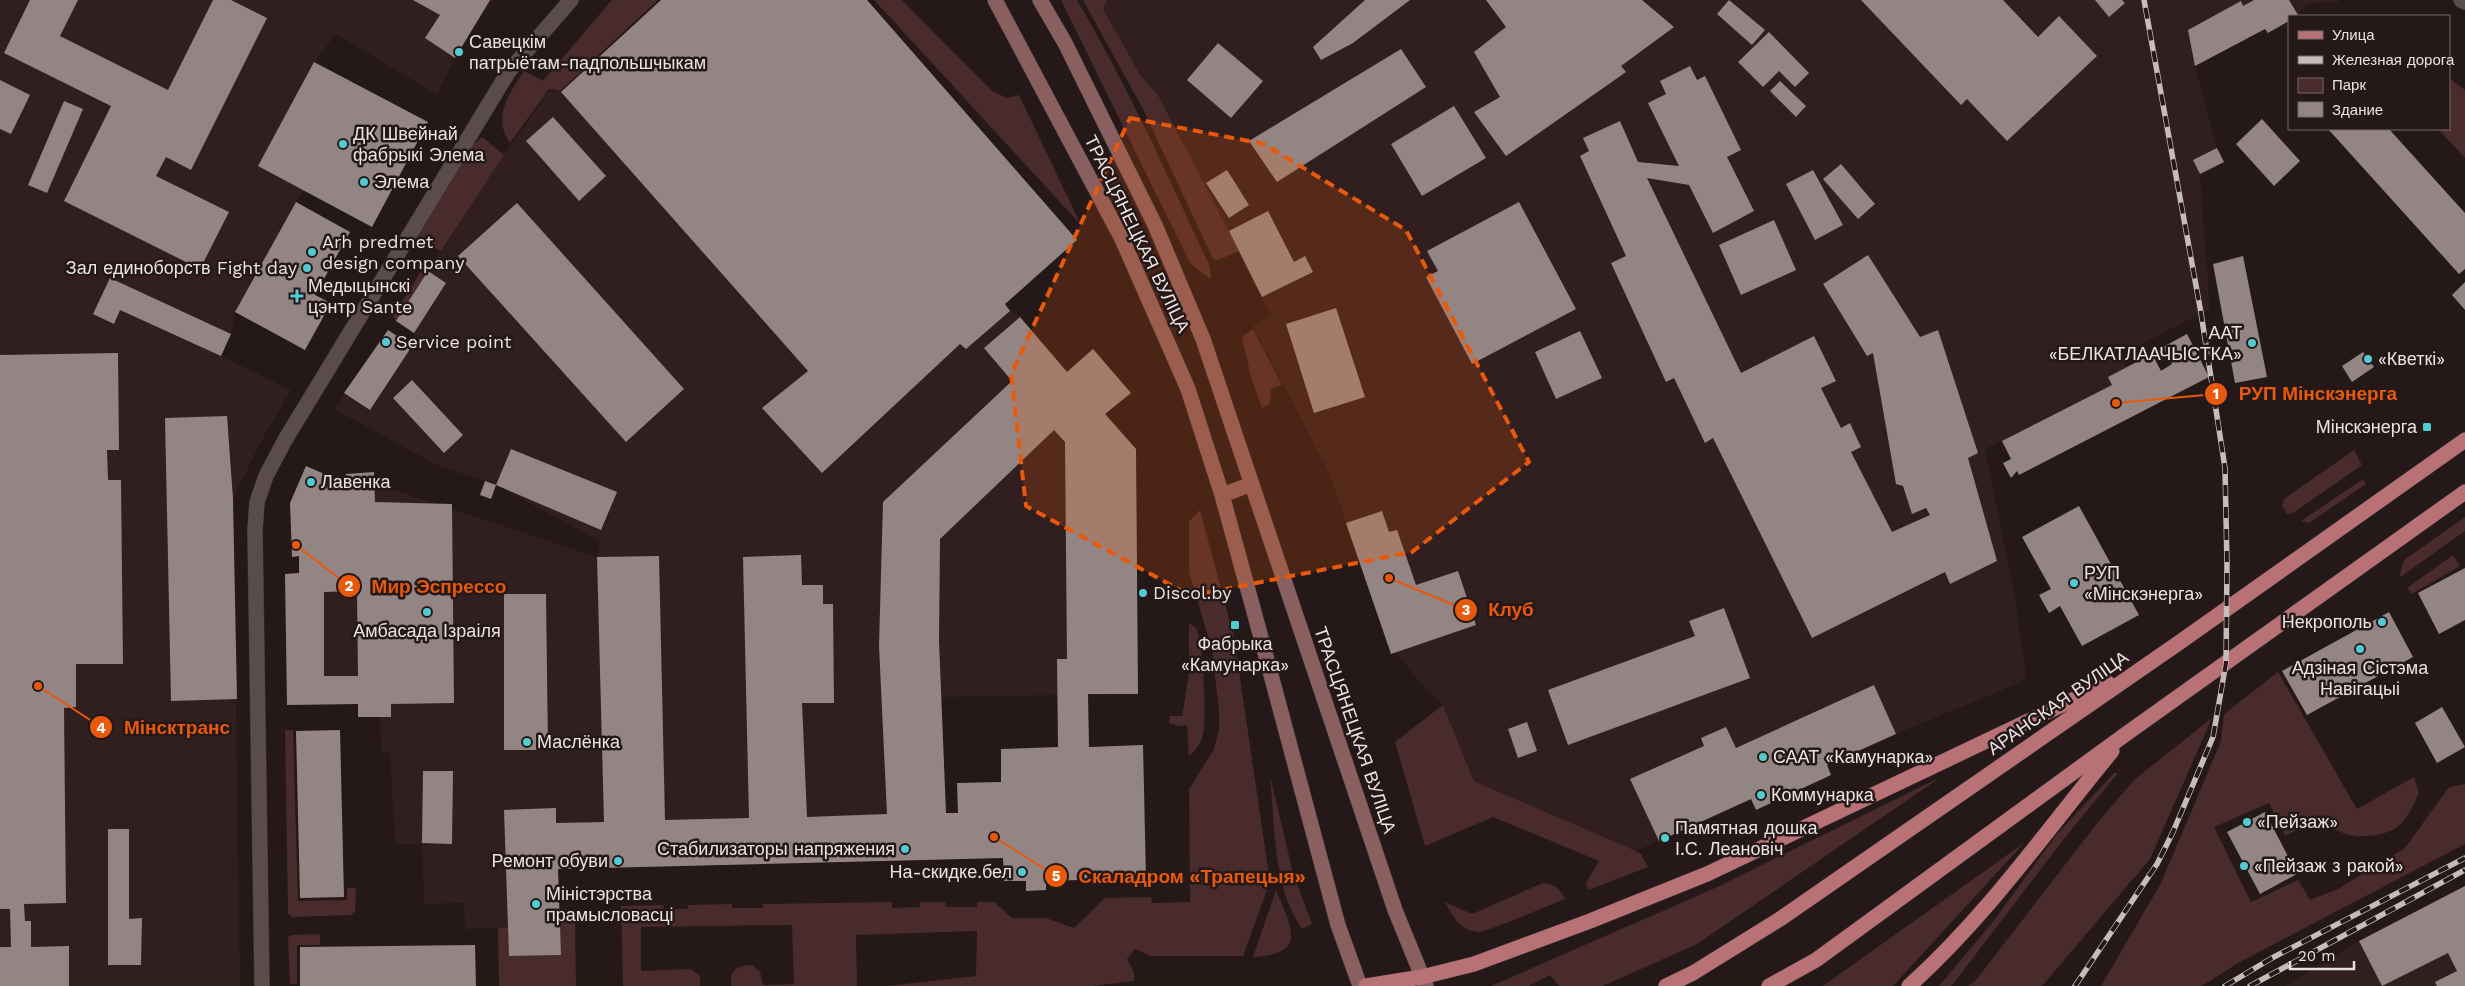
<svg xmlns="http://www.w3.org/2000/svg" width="2465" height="986" font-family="'Work Sans',sans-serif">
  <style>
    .built { fill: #311f1f }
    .green { fill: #492b2c }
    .building { fill: #948585; fill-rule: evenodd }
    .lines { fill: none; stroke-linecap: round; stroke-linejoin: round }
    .street-casing { stroke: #3d3535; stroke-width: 16 }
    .secondary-casing { stroke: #3d3535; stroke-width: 16 }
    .primary-casing { stroke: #3d3535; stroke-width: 16 }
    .street { stroke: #5a4c4c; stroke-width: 15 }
    .secondary { stroke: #895f60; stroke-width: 15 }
    .primary { stroke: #b87174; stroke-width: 15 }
    .rail-casing { stroke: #c6bcbc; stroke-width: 5.5 }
    .rail { stroke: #241818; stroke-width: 4; stroke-dasharray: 11; stroke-linecap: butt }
    .marked { fill: #e8590c; fill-opacity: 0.2; stroke: #e8590c; stroke-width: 4; stroke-dasharray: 10 6; stroke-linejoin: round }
    .poi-dot { fill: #52ccd0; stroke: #241818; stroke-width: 2 }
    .labels { text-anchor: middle; stroke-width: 5; stroke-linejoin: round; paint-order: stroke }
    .poi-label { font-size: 18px; fill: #ebe2e2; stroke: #241818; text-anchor: start }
    .street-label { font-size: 18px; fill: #ebe2e2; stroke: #241818 }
    .leader { fill: none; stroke: #e8590c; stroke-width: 2 }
    .callout-dot { fill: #e8590c; stroke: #241818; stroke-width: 2 }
    .mark-label { font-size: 15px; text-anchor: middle; font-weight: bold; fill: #fff }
    .callout-label { font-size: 19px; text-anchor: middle; font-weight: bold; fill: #e8590c; stroke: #241818; stroke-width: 5; stroke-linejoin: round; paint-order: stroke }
  </style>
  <rect width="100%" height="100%" fill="#241818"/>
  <path class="built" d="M0,0H492L455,58L437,95L336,34L314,62L258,166L303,190L235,312L231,334L221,356L291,390L260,443L233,499L240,986H0Z
    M661,0H867L1077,240L1005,305L1020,317L1067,371L1093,349L1131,393L1106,414L1136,449L1138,694L941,697L946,813L958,812L957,783L1001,782L1003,858L601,868L604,822L557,823L561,955L509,956L508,928L465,929L464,903L424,904L422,844H395L390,753L381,752L380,717H358V704L287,705L285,574L299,573V556L292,557L290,503L306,466L344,483L346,474L597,557L600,541L496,485L437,465L334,409L388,330L412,346L414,333L396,321L504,155L549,91L561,92Z
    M1107,0H2339L2336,4L2332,1L2308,4L2298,15L2289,16V21L2268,33L2265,29L2195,66L2217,148L2224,162L2200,174L2210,309L2120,355L2126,367L2152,354L2161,370L2172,364L2163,347L2187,334L2209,377L2019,475L2002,441L1985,449L2015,597L2026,677L2017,684L1896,734L1827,765L1831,775L1756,810L1751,799L1636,851L1474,781L1443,705L1430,694L1396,653L1391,654L1329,472L1253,326L1271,315L1158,95L1141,76L1103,9Z
    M2465,886V986H2285L2359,941Z"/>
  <path class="green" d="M612,0H658L560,91L549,89L510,143C492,118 509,93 524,71L543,81Z
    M874,0H902L992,91L1007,98L1019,95L1081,225Z
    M1061,0H1077C1128,86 1168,177 1210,267L1211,280L1190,263Z
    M1083,0H1107L1103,9L1141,76L1158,95L1239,251L1216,261L1212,257L1144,111Z
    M2449,78L2465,90V158L2438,129H2449Z
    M482,137L504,155L441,251L414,237L474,144Z
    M423,268L428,271L396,321L393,316Z
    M1253,329L1282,385L1271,389L1270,404L1262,408L1251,377L1242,337Z
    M2354,450L2362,465L2293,513L2287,514L2282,506L2284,499Z
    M2363,479L2366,484L2309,523L2301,521Z
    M1200,510L1234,637L1270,882L1243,956H1150L1135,949L1127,959L1134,972V981L1093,986H887L976,976L977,931L856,935L857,986H731C730,969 736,966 752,965L760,972L763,985L794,984L792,925L641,927V971L691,969L700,976V986H623L621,906L663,905L664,909H688V905L732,904V908H763V904L892,902V908L920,907V902H945L946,907H977V902H994L1012,918H1046L1074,928L1105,898L1151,897L1152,903L1190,902L1189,789L1214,749L1219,730V711L1212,650L1189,572V522Z
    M2465,517V531L2399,578L2404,560Z
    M2453,555L2460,566L2412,594L2407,588Z
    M1189,623C1190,624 1195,627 1196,628C1203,640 1207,719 1203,734C1201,744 1196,750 1189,756L1187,725L1177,726L1169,723L1170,716H1182L1183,711L1189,673Z
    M2278,672L2357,809L2414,777L2419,793C2414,804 2409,816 2401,824C2387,838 2350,841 2334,828C2330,825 2327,820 2324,816L2285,836L2269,803L2214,827L2251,902L2298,880L2310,900L2338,889L2405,848L2449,787L2465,784V844L2238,963L2202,986H2101L2161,883L2221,741L2224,714Z
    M1443,705L1474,781L1636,851L1641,854L1648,867L1588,890L1586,883L1599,861L1493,817L1425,846L1395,742Z
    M2212,718L2150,859L2042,986H1968L1976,980L2098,822L2134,780Z
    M285,730H293L298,901L347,900V888H356L355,911L351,915L292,917L288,913Z
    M2114,773H2118L2063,840L1957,979L1951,986H1939L1992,923L2057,834Z
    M1270,775L1293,873L1312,924L1302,929C1272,886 1275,824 1270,775Z
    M1941,777L1697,944L1603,986H1559L1550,975L1529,986H1491L1713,889Z
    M2024,843L1893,986H1823Z
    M1543,883C1555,885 1560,888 1565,899C1552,904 1485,933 1478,932C1460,930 1452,916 1445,902L1472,914Z
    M1276,890C1291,927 1309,954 1253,957Z
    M575,921L576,986H499L498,928L508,927L509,956L560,955V922Z
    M316,934L320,935V945H297V984H290L288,937L293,935Z"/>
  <path class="building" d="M30,0H78L60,36L168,90L213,0H231L267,18L191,170L166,157L156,176L229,212L200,269L64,201L111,106L4,53Z
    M413,0H490L455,58L425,38L440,15Z
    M661,0H867L1077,240L1005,304L1010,311L966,349L960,344L822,473L762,408L808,371L561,92Z
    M1365,0H1410L1353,43L1321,60L1313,47Z
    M1486,0H1642L1674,27L1621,66L1626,72L1506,156L1474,112L1500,97L1474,52L1506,27Z
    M1729,0L1765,30L1752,45L1717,14Z
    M1861,0H2003L2038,37L2059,16L2097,56L2007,141L1967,99L1961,105Z
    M2095,0H2122L2125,3L2109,17Z
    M2254,0H2289L2298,15L2289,16V21L2268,33L2265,29L2195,66L2188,30L2241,1L2243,6Z
    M1769,32L1809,73L1795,87L1779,71L1763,87L1738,62Z
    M1218,43L1263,81L1231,118L1187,80Z
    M1401,49L1426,87L1277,182L1249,141Z
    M314,62L428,122L372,227L258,166Z
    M1690,66L1697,80L1705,76L1741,150L1727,157L1754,211L1713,233L1689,185L1647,178L1741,373L1814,336L1836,381L1821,388L1841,428L1850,423L1861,447L1851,452L1892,532L1930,515L1926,508L1912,514L1903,486L1896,484L1873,353L1867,356L1823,284L1868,255L1920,337L1938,330L1978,453L1968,458L1997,561L1950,584L1945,572L1812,638L1713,438L1705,443L1674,378L1666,382L1611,263L1626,256L1580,156L1589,151L1583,138L1620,121L1638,162L1679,166L1648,103L1666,94L1660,81Z
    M0,80L30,95L11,134L0,129Z
    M1780,81L1806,106L1796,117L1770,91Z
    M64,101L83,109L47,193L28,185Z
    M1454,106L1486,158L1422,196L1391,144Z
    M553,117L606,176L579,201L526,141Z
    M2262,119L2300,161L2274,186L2236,144Z
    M2328,129H2389L2465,213V269L2459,274Z
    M2217,148L2224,162L2200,174L2193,160Z
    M1841,164L1875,204L1858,219L1823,179Z
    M1227,170L1249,205L1229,218L1206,183Z
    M1813,170L1843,225L1815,240L1786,184Z
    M296,202L350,232L315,295L331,303L305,350L235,312Z
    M1519,202L1576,309L1472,364L1426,277L1438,271L1427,251Z
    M517,203L684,389L626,442L458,256Z
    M1268,211L1294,262L1305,256L1313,272L1262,297L1229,231Z
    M1774,220L1796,270L1741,295L1719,245Z
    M2243,256L2267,377L2235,383L2213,264Z
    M428,271L446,283L414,333L396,321Z
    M110,278L231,334L221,356L120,310L114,324L93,314Z
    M2465,282V310L2452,295Z
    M1336,308L1365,397L1314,413L1286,324Z
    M1020,317L1067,372L1093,349L1131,393L1105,414L1136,449L1138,694H1088L1089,747L1143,745L1146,878L1046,881V890L1026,891V881H1004L1003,858L558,869L561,955L509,956L504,810L556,808V823L604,822L597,557L659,556L665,820L749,818L743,557L801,555L802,585H823V604H833L834,703H802L807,817L887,814L879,646L883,502L1012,381L984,348ZM1054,430L1065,442L1067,659H1057L1058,747L1001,749V782L957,783L958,813H946L939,641L940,539Z
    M388,330L412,346L370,410L344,393Z
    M1580,331L1602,378L1556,399L1535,352Z
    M2187,334L2209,377L2019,475L2017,471L2011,478L2003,463L2011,459L2002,441L2112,385L2108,377L2152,354L2161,371L2172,364L2163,347Z
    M2363,352L2374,367L2352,382L2342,366Z
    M118,353L119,450H107L108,480H121L123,664H76V707L64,708L66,903L24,904L25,921H31V947L69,946V986H0V947H11L10,909H0V355Z
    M412,380L463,435L444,453L393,398Z
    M227,416L233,499L237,699L171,701L165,418Z
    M511,449L617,492L601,530L496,485Z
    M306,466L345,483L346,474L374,472L375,502L452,504L454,703L391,704V717H358V704L287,705L285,574L299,573V556L292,557L290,503ZM357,591L358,676H324V592Z
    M485,481L496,485L491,499L480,495Z
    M2079,506L2139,615L2082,646L2060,606L2049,613L2039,595L2051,589L2022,537Z
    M1382,511L1389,532L1397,530L1416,585L1458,571L1476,625L1391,654L1346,523Z
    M2465,568V620L2439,634L2418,593Z
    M504,594H546L548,750H504Z
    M1724,608L1750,678L1568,745L1548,690L1695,636L1689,621Z
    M2389,612L2413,657L2307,715L2282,671Z
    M1874,685L1896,734L1827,765L1831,775L1756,810L1751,799L1659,841L1630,779L1704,746L1701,738L1726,727L1736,748Z
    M2442,707L2465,747L2437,763L2415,723Z
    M1527,722L1537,751L1518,758L1508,729Z
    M340,730L344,897L300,898L296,731Z
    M423,771H453L452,844L422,843Z
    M2265,812L2297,874L2260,894L2227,832Z
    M108,829H129V919L142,918L141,965H108Z
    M2465,886V986H2437L2435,982L2457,971L2448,953L2382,986L2359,941Z
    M475,945L476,986H300V947Z"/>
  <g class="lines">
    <defs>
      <path id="street" d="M2461,0L2465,2
        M262,986L255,530L257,502L266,476L285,440L509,71L571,0"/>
      <path id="secondary" d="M995,0L1122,239L1188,389L1222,495L1256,619L1338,925L1360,986
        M1040,0L1065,43L1155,225L1203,339L1395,910L1426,986
        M1222,495L1252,484"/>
      <path id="primary" d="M1366,986L1422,977L1474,964L1590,921L1707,874L2108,683
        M1666,986L1693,973L1780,919L2180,642L2465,440
        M1769,986L1816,960L2126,734L2465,492
        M1909,986C1987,916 2046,831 2112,751"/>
    </defs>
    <use href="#street" class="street-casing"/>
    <use href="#secondary" class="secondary-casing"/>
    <use href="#primary" class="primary-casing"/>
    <use href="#street" class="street"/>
    <use href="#secondary" class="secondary"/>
    <use href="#primary" class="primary"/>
    <defs>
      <path id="rail" d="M2075,986L2157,864L2173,832L2213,737L2226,663L2227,565L2225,468L2201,313L2144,0
        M2225,986L2272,958L2465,858
        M2250,986L2465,870"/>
    </defs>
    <use href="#rail" class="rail-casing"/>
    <use href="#rail" class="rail"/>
  </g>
  <path class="marked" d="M1130,118L1264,144L1406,230L1529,462L1412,552L1191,596L1026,506L1011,374Z"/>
  <g class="poi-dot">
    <circle cx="459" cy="52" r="5"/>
    <circle cx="343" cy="144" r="5"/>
    <circle cx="364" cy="182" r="5"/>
    <circle cx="312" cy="252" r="5"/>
    <circle cx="307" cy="268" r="5"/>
    <path d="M294.5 288.5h5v5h5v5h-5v5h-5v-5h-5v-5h5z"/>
    <circle cx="386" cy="342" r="5"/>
    <circle cx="2252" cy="343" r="5"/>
    <circle cx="2368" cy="359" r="5"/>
    <rect x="2422" y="422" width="10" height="10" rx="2.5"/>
    <circle cx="311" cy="482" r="5"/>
    <circle cx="2074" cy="583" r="5"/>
    <circle cx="1143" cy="593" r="5"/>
    <circle cx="427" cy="612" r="5"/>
    <circle cx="2382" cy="622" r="5"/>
    <rect x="1230" y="620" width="10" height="10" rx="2.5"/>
    <circle cx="2360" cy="649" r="5"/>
    <circle cx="527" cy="742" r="5"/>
    <circle cx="1763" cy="757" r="5"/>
    <circle cx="1761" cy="795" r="5"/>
    <circle cx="2247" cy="822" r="5"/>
    <circle cx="1665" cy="838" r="5"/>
    <circle cx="905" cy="849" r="5"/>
    <circle cx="618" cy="861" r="5"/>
    <circle cx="2244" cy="866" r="5"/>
    <circle cx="1022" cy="872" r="5"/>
    <circle cx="536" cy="904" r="5"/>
  </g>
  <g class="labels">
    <g class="poi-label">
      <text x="469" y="48">Савецкім<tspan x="469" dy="21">патрыётам-падпольшчыкам</tspan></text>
      <text x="353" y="140">ДК Швейнай<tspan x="353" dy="21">фабрыкі Элема</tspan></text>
      <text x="374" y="188">Элема</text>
      <text x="322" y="248">Arh predmet<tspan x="322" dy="21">design company</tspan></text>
      <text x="297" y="274" text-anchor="end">Зал единоборств Fight day</text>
      <text x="308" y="292">Медыцынскі<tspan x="308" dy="21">цэнтр Sante</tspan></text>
      <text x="2242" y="339" text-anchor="end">ААТ<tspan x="2242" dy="21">«БЕЛКАТЛААЧЫСТКА»</tspan></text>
      <text x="396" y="348">Service point</text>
      <text x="2378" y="365">«Кветкі»</text>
      <text x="2417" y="433" text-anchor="end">Мінскэнерга</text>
      <text x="321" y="488">Лавенка</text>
      <text x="2084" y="579">РУП<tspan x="2084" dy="21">«Мінскэнерга»</tspan></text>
      <text x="1153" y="599">Discol.by</text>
      <text x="2372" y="628" text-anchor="end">Некрополь</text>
      <text x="427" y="637" text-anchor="middle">Амбасада Ізраіля</text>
      <text x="1235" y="650" text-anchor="middle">Фабрыка<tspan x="1235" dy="21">«Камунарка»</tspan></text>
      <text x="2360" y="674" text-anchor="middle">Адзіная Сістэма<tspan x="2360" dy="21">Навігацыі</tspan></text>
      <text x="537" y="748">Маслёнка</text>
      <text x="1773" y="763">СААТ «Камунарка»</text>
      <text x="1771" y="801">Коммунарка</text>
      <text x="2257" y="828">«Пейзаж»</text>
      <text x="1675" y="834">Памятная дошка<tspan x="1675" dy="21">І.С. Леановіч</tspan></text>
      <text x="895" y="855" text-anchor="end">Стабилизаторы напряжения</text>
      <text x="608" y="867" text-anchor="end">Ремонт обуви</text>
      <text x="2254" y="872">«Пейзаж з ракой»</text>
      <text x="1012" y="878" text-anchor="end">На-скидке.бел</text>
      <text x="546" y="900">Міністэрства<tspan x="546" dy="21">прамысловасці</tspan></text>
    </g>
    <g class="street-label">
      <text transform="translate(1137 234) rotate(64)" y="6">ТРАСЦЯНЕЦКАЯ ВУЛІЦА</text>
      <text transform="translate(2058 703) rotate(-35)" y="6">АРАНСКАЯ ВУЛІЦА</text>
      <text transform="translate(1355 730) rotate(71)" y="6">ТРАСЦЯНЕЦКАЯ ВУЛІЦА</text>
    </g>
  </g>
  <path class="leader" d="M2116 403L2216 394M296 545L349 586M1389 578L1466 610M38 686L101 727M994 837L1056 876"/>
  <g class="callout-dot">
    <circle cx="2116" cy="403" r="5"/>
    <circle cx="296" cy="545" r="5"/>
    <circle cx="1389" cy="578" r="5"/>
    <circle cx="38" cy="686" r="5"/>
    <circle cx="994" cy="837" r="5"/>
    <circle cx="2216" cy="394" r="12"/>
    <circle cx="349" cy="586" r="12"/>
    <circle cx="1466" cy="610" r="12"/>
    <circle cx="101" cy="727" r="12"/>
    <circle cx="1056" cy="876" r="12"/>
  </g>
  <g class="mark-label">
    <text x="2216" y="399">1</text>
    <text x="349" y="591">2</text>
    <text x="1466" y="615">3</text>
    <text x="101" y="733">4</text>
    <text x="1056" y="881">5</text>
  </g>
  <g class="callout-label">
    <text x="2318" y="400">РУП Мінскэнерга</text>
    <text x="439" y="593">Мир Эспрессо</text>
    <text x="1511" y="616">Клуб</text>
    <text x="177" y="734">Мінсктранс</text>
    <text x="1192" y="883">Скаладром «Трапецыя»</text>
  </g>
  <rect x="2288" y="15" width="162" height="115" fill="#241818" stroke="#746969"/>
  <rect x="2298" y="31" width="25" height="8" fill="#b87174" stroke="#746969"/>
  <text x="2332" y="40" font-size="15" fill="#ebe2e2">Улица</text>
  <rect x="2298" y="56" width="25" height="8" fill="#c6bcbc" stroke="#746969"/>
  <text x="2332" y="65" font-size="15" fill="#ebe2e2">Железная дорога</text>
  <rect x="2298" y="78" width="25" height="15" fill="#492b2c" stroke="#746969"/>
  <text x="2332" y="90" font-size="15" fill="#ebe2e2">Парк</text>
  <rect x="2298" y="102" width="25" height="15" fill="#948585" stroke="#746969"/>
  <text x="2332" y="115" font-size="15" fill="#ebe2e2">Здание</text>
  <path d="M2290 961v8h64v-8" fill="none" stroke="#ebe2e2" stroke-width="2.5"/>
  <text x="2298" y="961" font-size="15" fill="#ebe2e2" stroke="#241818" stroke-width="4" paint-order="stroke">20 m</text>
</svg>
